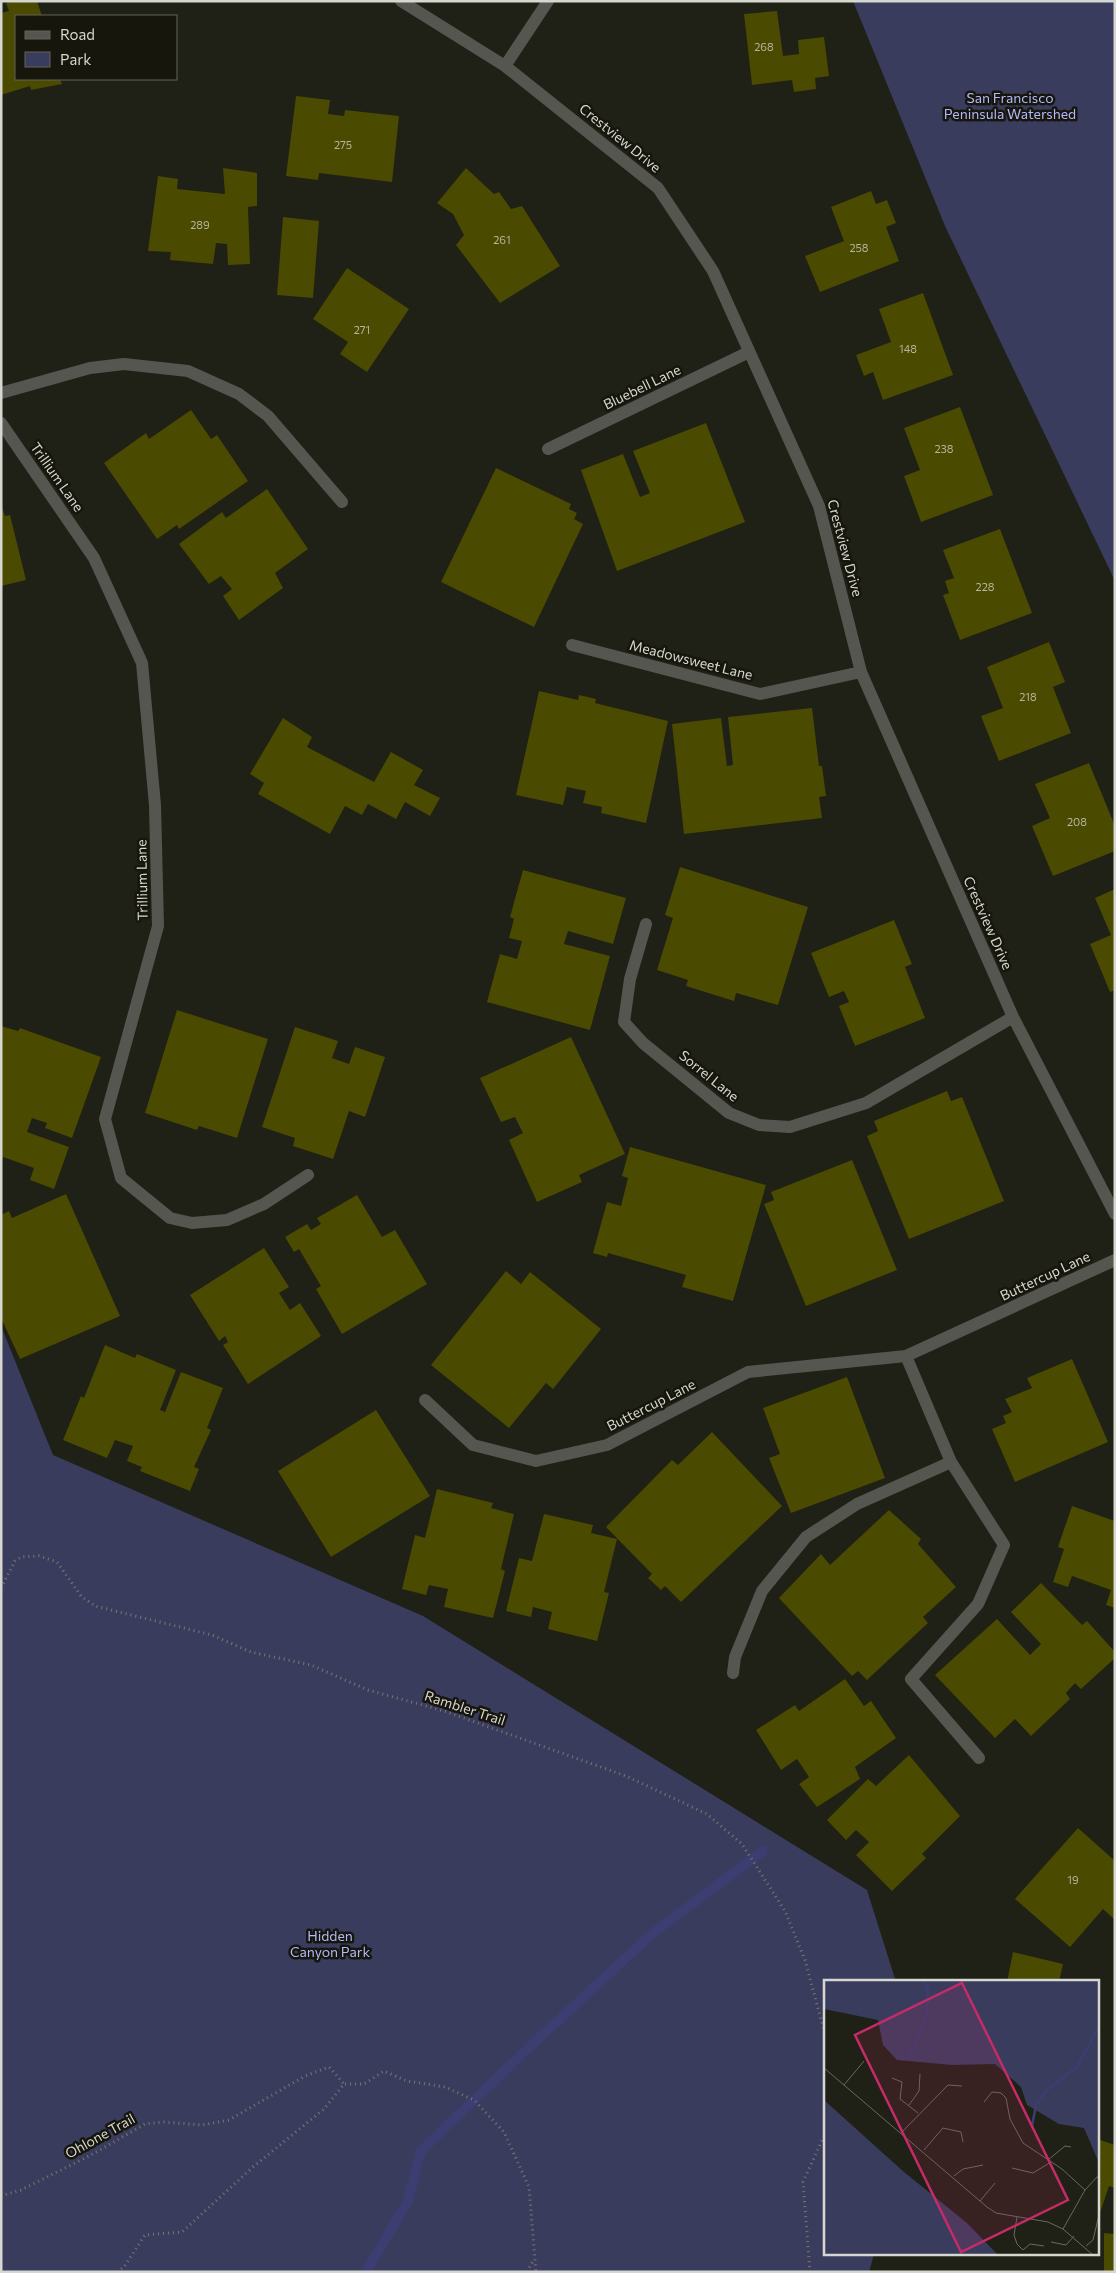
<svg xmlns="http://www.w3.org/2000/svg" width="1116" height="2273" font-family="Commissioner,sans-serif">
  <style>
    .green { fill: #3a3c5e }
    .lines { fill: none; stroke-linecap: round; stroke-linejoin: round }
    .stream { stroke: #3c3d71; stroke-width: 10 }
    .building { fill: #4a4a00 }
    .path { stroke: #777870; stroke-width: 3; stroke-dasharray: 1 4; stroke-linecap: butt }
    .minor { stroke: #565651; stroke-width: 12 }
    .labels { text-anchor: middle; stroke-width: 5; stroke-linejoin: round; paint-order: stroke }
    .number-label { font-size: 11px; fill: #b4b49d }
    .park-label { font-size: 14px; fill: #b3b8fb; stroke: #16160d }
    .street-label { font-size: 14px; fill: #d7d7d1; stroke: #16160d }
    .inset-river { fill: none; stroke: #3c3d71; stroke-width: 2.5 }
    .inset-road { fill: none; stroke: #696961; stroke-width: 1 }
    .view { fill: #c42b67; fill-opacity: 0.15; stroke: #c42b67; stroke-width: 2.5 }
    .inset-edge { fill: none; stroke: #d7d7d1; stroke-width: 2.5 }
  </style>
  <rect width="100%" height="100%" fill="#1f2016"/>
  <path class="green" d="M853,1H1115V581L945,226Z
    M1,1326L53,1455L423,1616L867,1890L896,1982H825V2254H874L869,2272H1Z"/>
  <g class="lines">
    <path class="stream" d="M366,2272L408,2201L421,2151L523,2053L654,1932L763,1851"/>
  </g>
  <path class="building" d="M14,1H37L42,16H16V79H60L62,84L31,90L30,86L1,95V13L9,11L6,3Z
    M777,11L783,56L799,54L798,40L824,37L829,76L815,78L816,89L794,92L792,80L752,85L744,14Z
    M296,96L330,100L328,114L344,116L345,110L399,116L392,182L319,173L318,180L286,176Z
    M223,168L257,173V206L248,207L250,264L228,265L227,244L216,243L213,264L170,260L171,252L148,251L158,176L178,179L177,189L225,194Z
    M466,168L494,194L499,192L511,209L522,206L560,266L500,303L456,245L464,235L453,214L437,203Z
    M871,191L876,204L887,200L896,223L886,227L899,261L820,292L805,256L844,241L831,207Z
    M283,217L319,221L313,298L277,295Z
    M347,268L409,309L367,372L340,354L348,342L313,319Z
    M923,293L953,375L883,400L873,372L864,376L856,355L891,342L879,309Z
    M960,407L993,495L921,522L904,476L920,470L904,428Z
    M191,410L211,439L217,435L248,481L179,529L177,525L157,539L104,463L146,433L149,439Z
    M706,423L745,522L617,571L581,470L623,454L640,497L650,493L633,451Z
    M496,468L571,504L569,509L577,513L574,519L583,524L534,627L441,582Z
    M267,489L308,549L275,573L283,588L239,620L223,596L232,589L221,576L209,584L179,544L222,512L226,518Z
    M1,504L5,516L10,515L26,580L1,586Z
    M1000,529L1032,613L960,640L943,595L949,593L945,581L954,578L943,550Z
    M1049,642L1065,682L1053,687L1071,733L999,761L981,716L1003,708L987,667Z
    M539,691L578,700L579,695L596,699L595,703L668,721L646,823L601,813L602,807L583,803L586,791L567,787L563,805L516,795Z
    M812,708L819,766H822L826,796L819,797L822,818L684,834L672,724L721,718L727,766L733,765L728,717Z
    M283,718L312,737L307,747L374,782L391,752L423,770L414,785L440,798L430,816L405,802L396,819L368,804L362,815L345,806L330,834L258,794L264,783L250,774Z
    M1089,763L1115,826V851L1053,876L1032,826L1050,818L1035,784Z
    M680,867L808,907L778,1005L736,993L734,1001L686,986L688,980L657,970L673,918L665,915Z
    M523,870L626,898L613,944L568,931L564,944L610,956L590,1030L487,1002L500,954L517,959L522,941L509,938L514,919L510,917Z
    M1115,889V990L1110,992L1090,944L1111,935L1095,898Z
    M894,920L912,964L905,967L925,1018L855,1046L839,1006L849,1002L844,991L829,997L811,953Z
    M177,1010L268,1039L237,1138L199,1126L197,1130L145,1113Z
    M1,1026L18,1031L20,1028L101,1057L72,1138L45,1128L47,1123L32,1118L27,1132L69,1147L54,1189L30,1180L34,1168L3,1157L1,1162Z
    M295,1027L338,1041L332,1058L349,1064L355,1047L385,1057L365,1117L349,1111L333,1159L293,1146L295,1138L262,1127Z
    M571,1037L625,1154L579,1175L582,1182L537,1202L509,1140L523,1133L515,1117L501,1122L480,1078Z
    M947,1091L951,1101L962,1097L1004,1201L909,1239L867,1136L878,1131L874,1121Z
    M630,1147L766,1185L733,1301L682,1287L686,1275L608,1253L607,1257L593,1253L607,1202L621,1206L628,1178L622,1176Z
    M852,1160L897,1270L806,1306L764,1204L774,1200L771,1192Z
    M66,1194L120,1316L20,1359L1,1318V1215L9,1211L12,1218Z
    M357,1195L382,1237L395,1230L427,1284L342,1334L316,1289L321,1286L299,1249L294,1252L285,1237L307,1224L311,1230L321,1224L317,1218Z
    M264,1248L289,1287L279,1293L290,1310L300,1303L321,1336L248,1384L223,1345L228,1342L225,1336L219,1341L190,1295Z
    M506,1271L521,1284L530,1272L601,1329L553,1389L546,1383L509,1428L431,1365Z
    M105,1345L135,1358L137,1354L176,1370L160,1410L165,1412L181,1372L223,1388L207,1428L211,1430L194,1467L199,1469L190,1491L140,1471L142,1467L127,1461L133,1446L115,1440L107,1458L63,1440L81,1396L84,1398Z
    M1072,1359L1108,1442L1015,1482L992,1429L1006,1423L1003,1416L1012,1412L1005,1399L1032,1388L1027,1378Z
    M847,1377L885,1478L791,1513L769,1458L780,1454L763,1408Z
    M376,1410L430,1496L331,1557L278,1471Z
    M712,1432L782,1506L681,1602L665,1586L661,1590L648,1578L652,1574L606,1527L672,1460L678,1465Z
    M437,1489L493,1503L491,1508L514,1514L501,1569L505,1571L493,1618L444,1607L448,1589L429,1585L426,1595L402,1589L415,1535L425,1538Z
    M1072,1506L1115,1521V1608L1106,1605L1111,1590L1072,1576L1068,1587L1053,1582L1064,1549L1058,1547Z
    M889,1510L921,1539L918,1544L956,1587L923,1617L928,1623L867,1680L858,1671L852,1676L779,1598L821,1554L830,1565Z
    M544,1514L593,1525L591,1533L617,1539L604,1592L609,1593L597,1641L548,1629L552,1612L533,1607L531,1617L506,1611L519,1558L532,1561Z
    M1041,1583L1082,1625L1087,1621L1115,1652V1658L1081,1689L1075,1683L1066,1693L1070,1699L1031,1736L1015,1719L995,1738L935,1675L997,1619L1030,1655L1041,1644L1011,1612Z
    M845,1679L864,1706L871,1701L896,1738L855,1767L860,1779L817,1807L799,1784L809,1777L797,1759L781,1770L756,1730L795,1705L799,1711Z
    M909,1755L960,1816L922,1854L926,1858L892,1891L856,1855L869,1842L856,1830L846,1840L827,1820L868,1779L876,1786Z
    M1078,1828L1115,1861V1920L1103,1909L1070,1947L1015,1899Z
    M1013,1952L1063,1964L1059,1982H1007Z
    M1097,2139L1115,2145V2188L1109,2186L1098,2219Z
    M1104,2233L1115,2234V2272H1104Z"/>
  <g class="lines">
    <path class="path" d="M1,1588L15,1561L21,1557L39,1556L57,1562L81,1596L95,1606L212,1635L251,1652L311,1665L368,1690L444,1711L626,1776L707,1814L742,1844L785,1911L805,1960L825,2034
      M1,2196L21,2190L91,2155L145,2124L164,2122L202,2125L229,2120L305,2076L329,2067L344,2084
      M117,2272L124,2267L145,2235L182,2232L253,2167L324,2109L344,2084H364L384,2071L407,2081L445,2087L474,2100L504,2132L529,2187L536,2272
      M527,2272L534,2259
      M810,2272L803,2182L825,2134"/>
    <path class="minor" d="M401,1L505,66L658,188L713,271L819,506L861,672L1013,1017L1115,1214
      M505,66L548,1
      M1,393L90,368L124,364L188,371L239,394L268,416L342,502
      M1,423L94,558L142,663L155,805L158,926L105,1119L121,1178L170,1218L192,1223L227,1220L264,1204L308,1175
      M548,449L749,352
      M572,645L760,694L861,672
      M646,924L630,979L624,1022L643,1043L729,1113L759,1125L790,1127L866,1103L1013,1017
      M906,1356L951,1462L1004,1545L978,1604L911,1679L979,1758
      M425,1400L473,1445L536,1461L607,1445L748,1372L906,1356L1115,1260
      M733,1673L735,1657L762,1591L806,1537L857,1504L951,1462"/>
  </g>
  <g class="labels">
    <g class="number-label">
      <text x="764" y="51">268</text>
      <text x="343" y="149">275</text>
      <text x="200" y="229">289</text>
      <text x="502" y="244">261</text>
      <text x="859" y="252">258</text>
      <text x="362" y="334">271</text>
      <text x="908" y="353">148</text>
      <text x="944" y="453">238</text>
      <text x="985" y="591">228</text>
      <text x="1028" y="701">218</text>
      <text x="1077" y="826">208</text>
      <text x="1073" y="1884">19</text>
    </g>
    <g class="park-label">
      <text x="1010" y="103">San Francisco<tspan x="1010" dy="16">Peninsula Watershed</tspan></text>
      <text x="330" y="1941">Hidden<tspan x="330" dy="16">Canyon Park</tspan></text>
    </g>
    <g class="street-label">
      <text transform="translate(620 138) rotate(39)" y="5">Crestview Drive</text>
      <text transform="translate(642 387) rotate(-26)" y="5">Bluebell Lane</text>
      <text transform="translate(57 477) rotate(55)" y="5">Trillium Lane</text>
      <text transform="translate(845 548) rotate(75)" y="5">Crestview Drive</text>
      <text transform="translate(691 660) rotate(14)" y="5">Meadowsweet Lane</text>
      <text transform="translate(142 880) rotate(-91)" y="5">Trillium Lane</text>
      <text transform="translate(988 923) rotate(66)" y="5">Crestview Drive</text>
      <text transform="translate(709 1076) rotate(39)" y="5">Sorrel Lane</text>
      <text transform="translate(1045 1276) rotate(-25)" y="5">Buttercup Lane</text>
      <text transform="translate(651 1405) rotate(-27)" y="5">Buttercup Lane</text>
      <text transform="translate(465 1708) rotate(18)" y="5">Rambler Trail</text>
      <text transform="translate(100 2136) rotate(-29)" y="5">Ohlone Trail</text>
    </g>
  </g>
  <g transform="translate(824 1980)">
    <rect width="275" height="275" fill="#1f2016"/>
    <path d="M0,0H275V183L260,148L235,144L203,125L197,107L171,84L128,85L73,80L59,65L54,40L0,29ZM0,120L80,192L143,243L174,275H0Z" fill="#3a3c5e"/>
    <path class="inset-river" d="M85,79L103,34L104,7L99,0M208,146L212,125L223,110L253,87L275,46"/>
    <path class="inset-road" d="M0,88L163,227L172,233L224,242L239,249L269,275M68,98L78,102L76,119L94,133M20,105L40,81M160,122L168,112L177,113L182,118L186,139L199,163L238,189L261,210M85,125L95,111L96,94M77,153L124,105L138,106M100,170L119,148L137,152L139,162M224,180L241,166L247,167M188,188L209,193L227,182M130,196L139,189L159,185M156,221L171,203M193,237L190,255L193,264L199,270L206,264L220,266M239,249L261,210L275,195M227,262L242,265L250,256M262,266L269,260L275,235"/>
    <path class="view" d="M138,3L244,220L137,272L31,55Z"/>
    <rect width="275" height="275" class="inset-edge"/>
  </g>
  <rect width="1116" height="2273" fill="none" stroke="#d7d7d1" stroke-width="5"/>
  <rect x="15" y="15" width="162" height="65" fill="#16160d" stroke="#63635b"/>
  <rect x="25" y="31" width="25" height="8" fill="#565651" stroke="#63635b"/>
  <text x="60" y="40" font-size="15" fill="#d7d7d1">Road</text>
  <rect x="25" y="52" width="25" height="15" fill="#3a3c5e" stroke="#63635b"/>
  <text x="60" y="65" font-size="15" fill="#d7d7d1">Park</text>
</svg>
